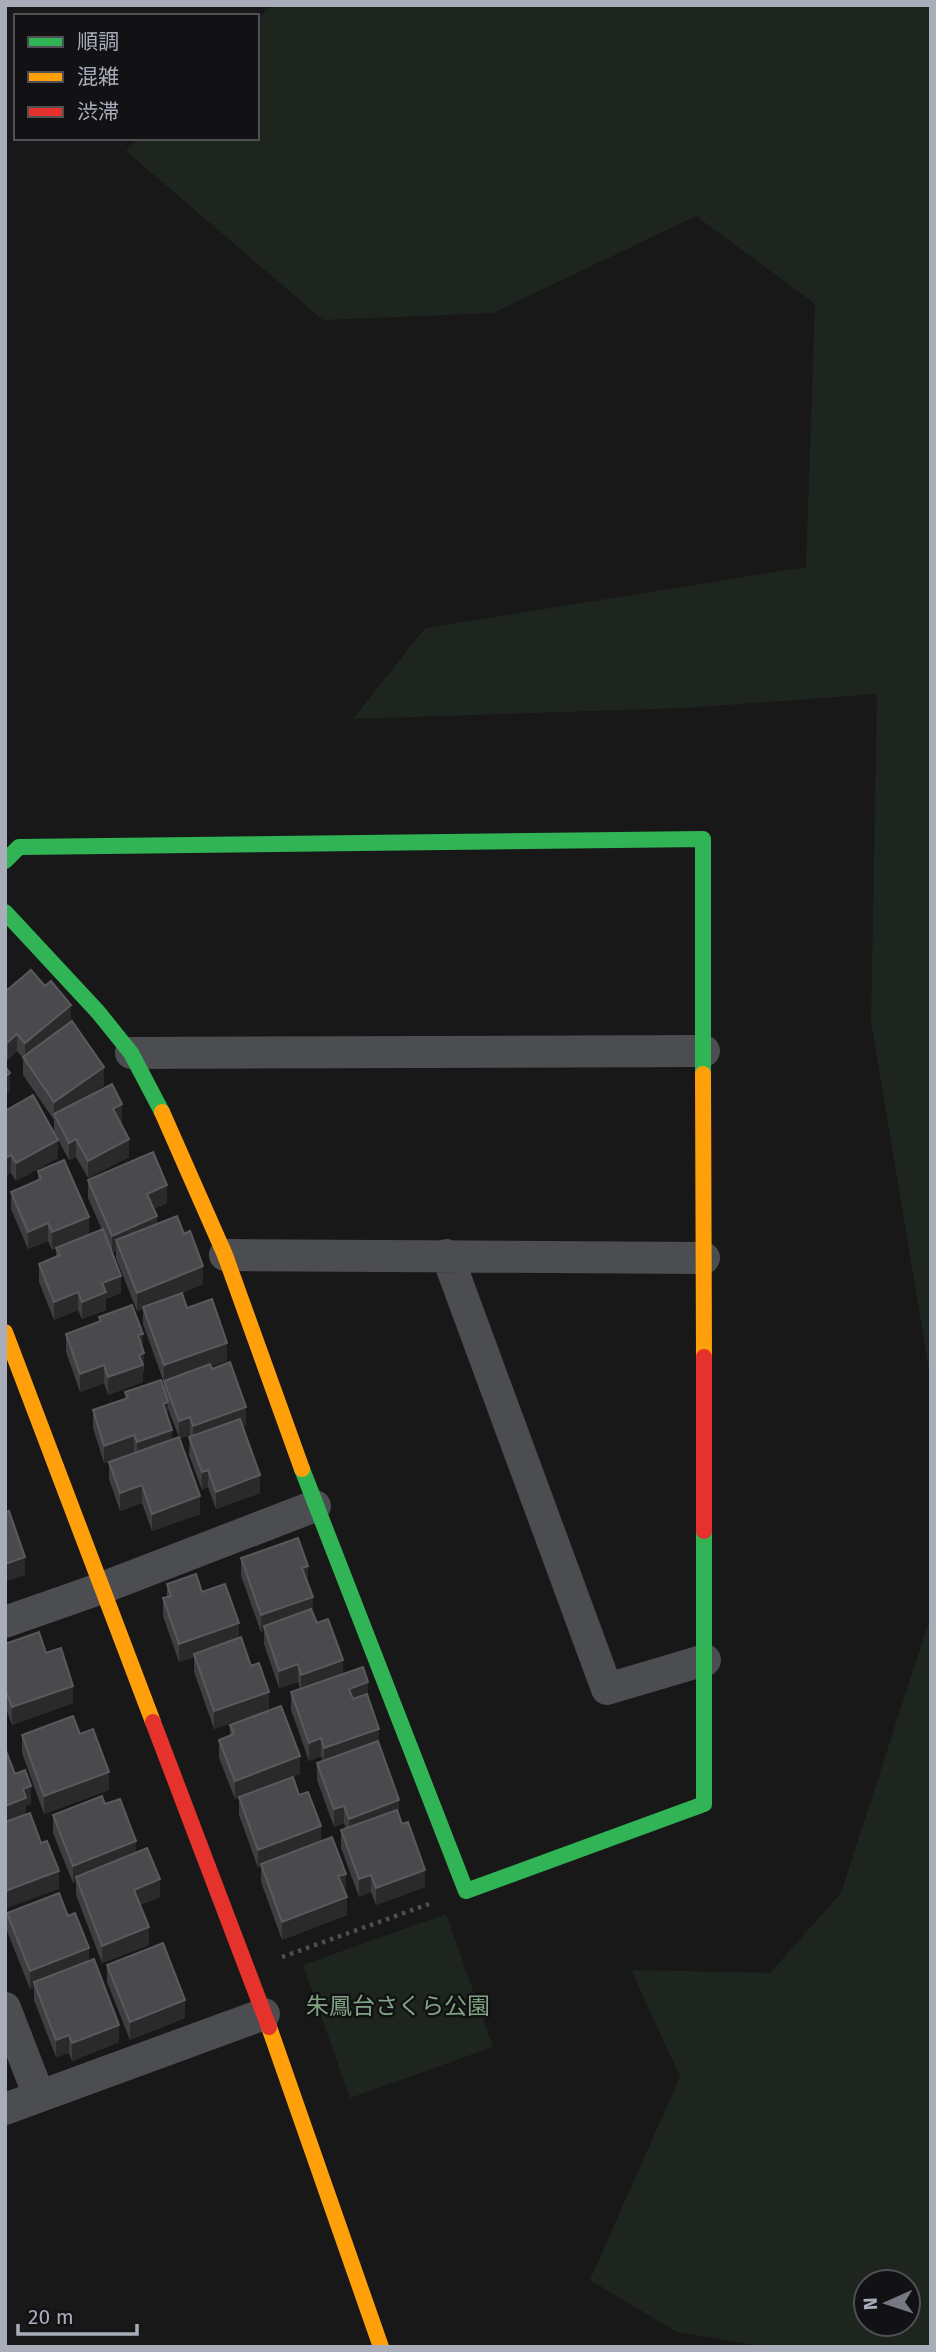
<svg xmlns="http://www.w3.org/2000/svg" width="936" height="2352" font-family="'Fira Sans','Noto Sans JP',sans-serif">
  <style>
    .green { fill: #1e251f; fill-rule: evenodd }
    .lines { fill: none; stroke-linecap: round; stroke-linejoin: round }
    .path { stroke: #4e4f53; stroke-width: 4.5; stroke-dasharray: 3.5 5; stroke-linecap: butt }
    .street { stroke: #4c4d51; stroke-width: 32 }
    .fast { stroke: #30b455; stroke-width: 16 }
    .slow { stroke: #ff9f0a; stroke-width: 16 }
    .jam { stroke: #e5322d; stroke-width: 16 }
    .wall { fill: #3e3e40; fill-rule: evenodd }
    .shaded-wall { fill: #2a2a2b }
    .building { fill: #4a4a4d; stroke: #585a5e; stroke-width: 2 }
    .labels { text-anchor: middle; stroke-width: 5; stroke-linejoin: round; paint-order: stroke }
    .park-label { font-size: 23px; fill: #80a484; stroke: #121214 }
  </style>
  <rect width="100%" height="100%" fill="#181818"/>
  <path class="green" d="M272,5H931V1382L871,1021L877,694L685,708L353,719L425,628L806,567L815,304L696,216L493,313L323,320L126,151L139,138H257V20Z
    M931,1615V2347H767L677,2332L590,2280L680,2077L631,1970L770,1973L841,1893ZM866,2282H908V2324H866Z
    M446,1914L493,2047L350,2098L303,1965Z"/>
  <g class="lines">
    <path class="path" d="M282,1957L429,1904"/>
    <path class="street" d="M131,1053L704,1051
      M225,1255L704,1258
      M447,1255L607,1689L705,1660
      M5,1622L102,1588L315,1506
      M5,2008L39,2096
      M5,2109L264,2014"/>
    <path class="fast" d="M5,861L19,847L703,839V1074
      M5,912L98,1012L131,1053L162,1112
      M302,1469L466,1891L704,1804V1531"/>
    <path class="slow" d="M703,1074L704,1357
      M162,1112L225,1255L302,1469
      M5,1332L153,1722
      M269,2027L381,2347"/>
    <path class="jam" d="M704,1357V1531
      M153,1722L269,2027"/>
  </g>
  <path class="wall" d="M5,992L71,1023L104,1085L86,1097L122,1121L121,1122L129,1157L88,1178L76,1157L69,1160L54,1132V1120L23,1075V1058L17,1051L8,1060L5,1056Z
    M5,1111L58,1158L16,1181L11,1173L5,1176Z
    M38,1171L89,1234L52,1250L48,1241L28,1249L11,1209V1192L38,1180Z
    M88,1180L167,1203L153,1209L157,1224L203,1284L175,1296L187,1308L227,1361L211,1366L246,1425L242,1426L260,1493L216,1509L208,1487L202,1490L189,1455L190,1435L180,1438L200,1514L152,1531L142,1503L120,1511L109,1479V1462L104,1463L93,1428V1410L125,1399V1392L164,1391V1383L143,1324V1309L137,1311L116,1258V1251L112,1253L121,1293L106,1299V1310L82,1319L78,1310L54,1320L39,1282V1264L56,1257V1248L102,1230L88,1198ZM168,1409L179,1437L172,1439L168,1418Z
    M99,1317L143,1350L144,1371H143V1382L108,1395L104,1383L80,1392L66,1352V1334L99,1322Z
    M241,1558L308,1583L313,1612L317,1623L343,1674L368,1698L379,1745L399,1816L425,1887L376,1905L371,1892L359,1897L341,1848V1830L346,1829L344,1823L334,1827L317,1780V1763L323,1761L321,1756L309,1761L291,1710V1692L300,1689L298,1682L279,1688L264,1644V1631L261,1632L241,1576Z
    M167,1584L202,1592L239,1638L251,1666L269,1710L214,1729L194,1672V1657L179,1662L163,1616V1598L167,1597Z
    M5,1644L46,1653L73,1703L12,1725L5,1706Z
    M230,1725L300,1774L256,1791L299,1795L346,1892H345L347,1915L282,1940L261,1882V1867L258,1868L239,1815V1798L235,1799L219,1758V1740L230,1736Z
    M80,1734L109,1790L44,1814L22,1753V1735Z
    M53,1815L136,1853L160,1897L140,1905L149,1945L102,1963L76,1895V1882L73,1883L53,1833Z
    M7,1913L68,1916L89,1961L119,2042L72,2061L69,2053L56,2057L34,2000V1988L30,1989L7,1931Z
    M107,1965L185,2018L130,2040L107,1982Z"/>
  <path class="shaded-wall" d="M71,1005V1023L25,1061V1043Z
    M17,1034V1051L8,1060V1042Z
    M104,1067V1085L56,1118L54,1114V1102Z
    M10,1073V1091L5,1095V1077Z
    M122,1104V1121L113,1126V1109Z
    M76,1139V1157L69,1160V1143Z
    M129,1139V1157L88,1178V1161Z
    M58,1140V1158L16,1181V1163Z
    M11,1155V1173L5,1176V1158Z
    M167,1185V1203L147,1211V1194Z
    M157,1216V1234L116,1240V1251L112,1253V1236Z
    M89,1217V1234L52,1250V1232Z
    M48,1223V1241L28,1249V1232Z
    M203,1266V1284L137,1311V1293Z
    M121,1276V1293L106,1299V1310L82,1319V1302L102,1283Z
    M78,1292V1310L54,1320V1302Z
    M143,1334V1352L138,1335Z
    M227,1343V1361L164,1383V1365Z
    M144,1353L143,1382L108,1395V1377L139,1355Z
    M104,1365V1383L80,1392V1374Z
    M168,1402V1419L163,1404Z
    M246,1407V1425L193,1444V1426Z
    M190,1417V1435L179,1439V1421Z
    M172,1430V1448L137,1460V1442Z
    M134,1435V1453L104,1463V1446Z
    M208,1470V1487L202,1490V1472Z
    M260,1475V1493L216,1509V1492Z
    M142,1485V1503L120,1511V1493Z
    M200,1496V1514L152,1531V1514Z
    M25,1557V1575L5,1582V1564Z
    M308,1566V1583L302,1568Z
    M313,1597V1614L264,1626V1631L261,1632V1615Z
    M239,1623V1641L179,1662V1644Z
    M343,1660V1677L301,1693V1675Z
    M298,1664V1682L279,1688V1671Z
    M368,1682V1699L349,1706V1689Z
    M73,1686V1703L12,1725V1707Z
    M269,1692V1710L214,1729V1711Z
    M379,1729V1746L324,1766V1748Z
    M321,1738V1756L309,1761V1743Z
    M300,1756V1774L235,1799V1781Z
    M109,1772V1790L44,1814V1796Z
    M31,1786V1804L26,1806V1816L5,1824V1806L23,1789Z
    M399,1800V1818L349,1837V1819Z
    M344,1806V1823L334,1827V1809Z
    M321,1826V1844L261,1864V1867L258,1868V1850Z
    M136,1841V1859L76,1877V1882L73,1883V1866Z
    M425,1870V1887L376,1905V1888Z
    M59,1871V1889L5,1909V1891Z
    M346,1874V1892L338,1894V1876Z
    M371,1875V1892L359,1897V1879Z
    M160,1879V1897L134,1908V1890Z
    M347,1897V1915L282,1940V1922Z
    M149,1927V1945L102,1963V1946Z
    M89,1948V1965L34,1982V1988L30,1989V1971Z
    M185,2000V2018L130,2040V2022Z
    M119,2025V2042L72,2061V2043Z
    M69,2035V2053L56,2057V2040Z"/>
  <path class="building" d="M31,970L45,986L51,981L71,1005L25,1043L17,1034L8,1042L5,1038V992Z
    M72,1021L104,1067L54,1102L23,1057Z
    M5,1066L10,1073L5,1077Z
    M112,1084L122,1104L113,1109L129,1139L88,1161L76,1139L69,1143L54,1114Z
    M33,1095L58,1140L16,1163L11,1155L5,1158V1111Z
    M153,1152L167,1185L147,1194L157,1216L112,1236L88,1180Z
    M64,1160L89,1217L52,1232L48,1223L28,1232L11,1192L41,1179L38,1171Z
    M177,1216L184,1234L190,1231L203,1266L137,1293L116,1240Z
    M103,1229L121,1276L102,1283L106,1292L82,1302L78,1292L54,1302L39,1264L60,1255L56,1248Z
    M182,1293L187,1308L212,1299L227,1343L164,1365L143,1307Z
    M132,1305L143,1334L138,1335L144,1353L139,1355L143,1365L108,1377L104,1365L80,1374L66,1334L101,1321L99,1317Z
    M230,1362L246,1407L193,1426L190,1417L179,1421L164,1381L210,1364L212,1369Z
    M161,1380L168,1402L163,1404L172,1430L137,1442L134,1435L104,1446L93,1410L128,1398L125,1392Z
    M240,1419L260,1475L216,1492L208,1470L202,1472L189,1437Z
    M179,1437L200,1496L152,1514L142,1485L120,1493L109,1462Z
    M9,1511L25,1557L5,1564V1513Z
    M298,1538L308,1566L302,1568L313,1597L261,1615L241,1558Z
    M196,1574L202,1592L225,1584L239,1623L179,1644L163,1598L171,1596L167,1584Z
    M311,1609L317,1623L328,1619L343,1660L301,1675L298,1664L279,1671L264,1626Z
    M39,1632L46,1653L61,1648L73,1686L12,1707L5,1688V1644Z
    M241,1637L251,1666L259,1663L269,1692L214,1711L194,1654Z
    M363,1667L368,1682L349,1689L353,1699L367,1694L379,1729L324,1748L321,1738L309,1743L291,1692Z
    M281,1706L300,1756L235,1781L219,1740L234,1734L230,1725Z
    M73,1716L80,1734L93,1729L109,1772L44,1796L22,1735Z
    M378,1741L399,1800L349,1819L344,1806L334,1809L317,1763Z
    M5,1748L15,1774L25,1770L31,1786L23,1789L26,1798L5,1806Z
    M293,1777L299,1795L308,1792L321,1826L258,1850L239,1797Z
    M102,1796L105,1804L120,1799L136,1841L73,1866L53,1815Z
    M397,1810L402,1824L408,1822L425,1870L376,1888L371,1875L359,1879L341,1830Z
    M30,1813L41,1843L47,1841L59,1871L5,1891V1822Z
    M332,1837L346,1874L338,1876L347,1897L282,1922L261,1864Z
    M147,1848L160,1879L134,1890L149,1927L102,1946L76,1877Z
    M59,1893L68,1916L75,1913L89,1948L30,1971L7,1913Z
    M163,1943L185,2000L130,2022L107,1965Z
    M94,1959L119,2025L72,2043L69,2035L56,2040L34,1982Z"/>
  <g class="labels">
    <g class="park-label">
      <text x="398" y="2014">朱鳳台さくら公園</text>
    </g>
  </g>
  <rect width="936" height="2352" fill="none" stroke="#a9adb9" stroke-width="14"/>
  <rect x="14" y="14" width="245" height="126" fill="#121214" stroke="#4e5056" stroke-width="2"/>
  <rect x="28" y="37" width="35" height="10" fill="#30b455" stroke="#4e5056" stroke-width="2"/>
  <text x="77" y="49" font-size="21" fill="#a9adb9">順調</text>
  <rect x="28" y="72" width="35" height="10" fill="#ff9f0a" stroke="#4e5056" stroke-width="2"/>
  <text x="77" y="84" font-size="21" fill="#a9adb9">混雑</text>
  <rect x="28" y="107" width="35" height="10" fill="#e5322d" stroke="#4e5056" stroke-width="2"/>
  <text x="77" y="119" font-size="21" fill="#a9adb9">渋滞</text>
  <g transform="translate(887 2303) rotate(267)"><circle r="33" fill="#121214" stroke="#4e5056" stroke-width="2"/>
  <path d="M0-5L12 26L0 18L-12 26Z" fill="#767981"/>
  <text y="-10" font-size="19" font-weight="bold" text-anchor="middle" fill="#a9adb9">N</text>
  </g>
  <path d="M18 2324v10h119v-10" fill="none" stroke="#a9adb9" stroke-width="3.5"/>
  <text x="28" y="2324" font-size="21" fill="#a9adb9" stroke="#121214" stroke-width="5" paint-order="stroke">20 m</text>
</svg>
